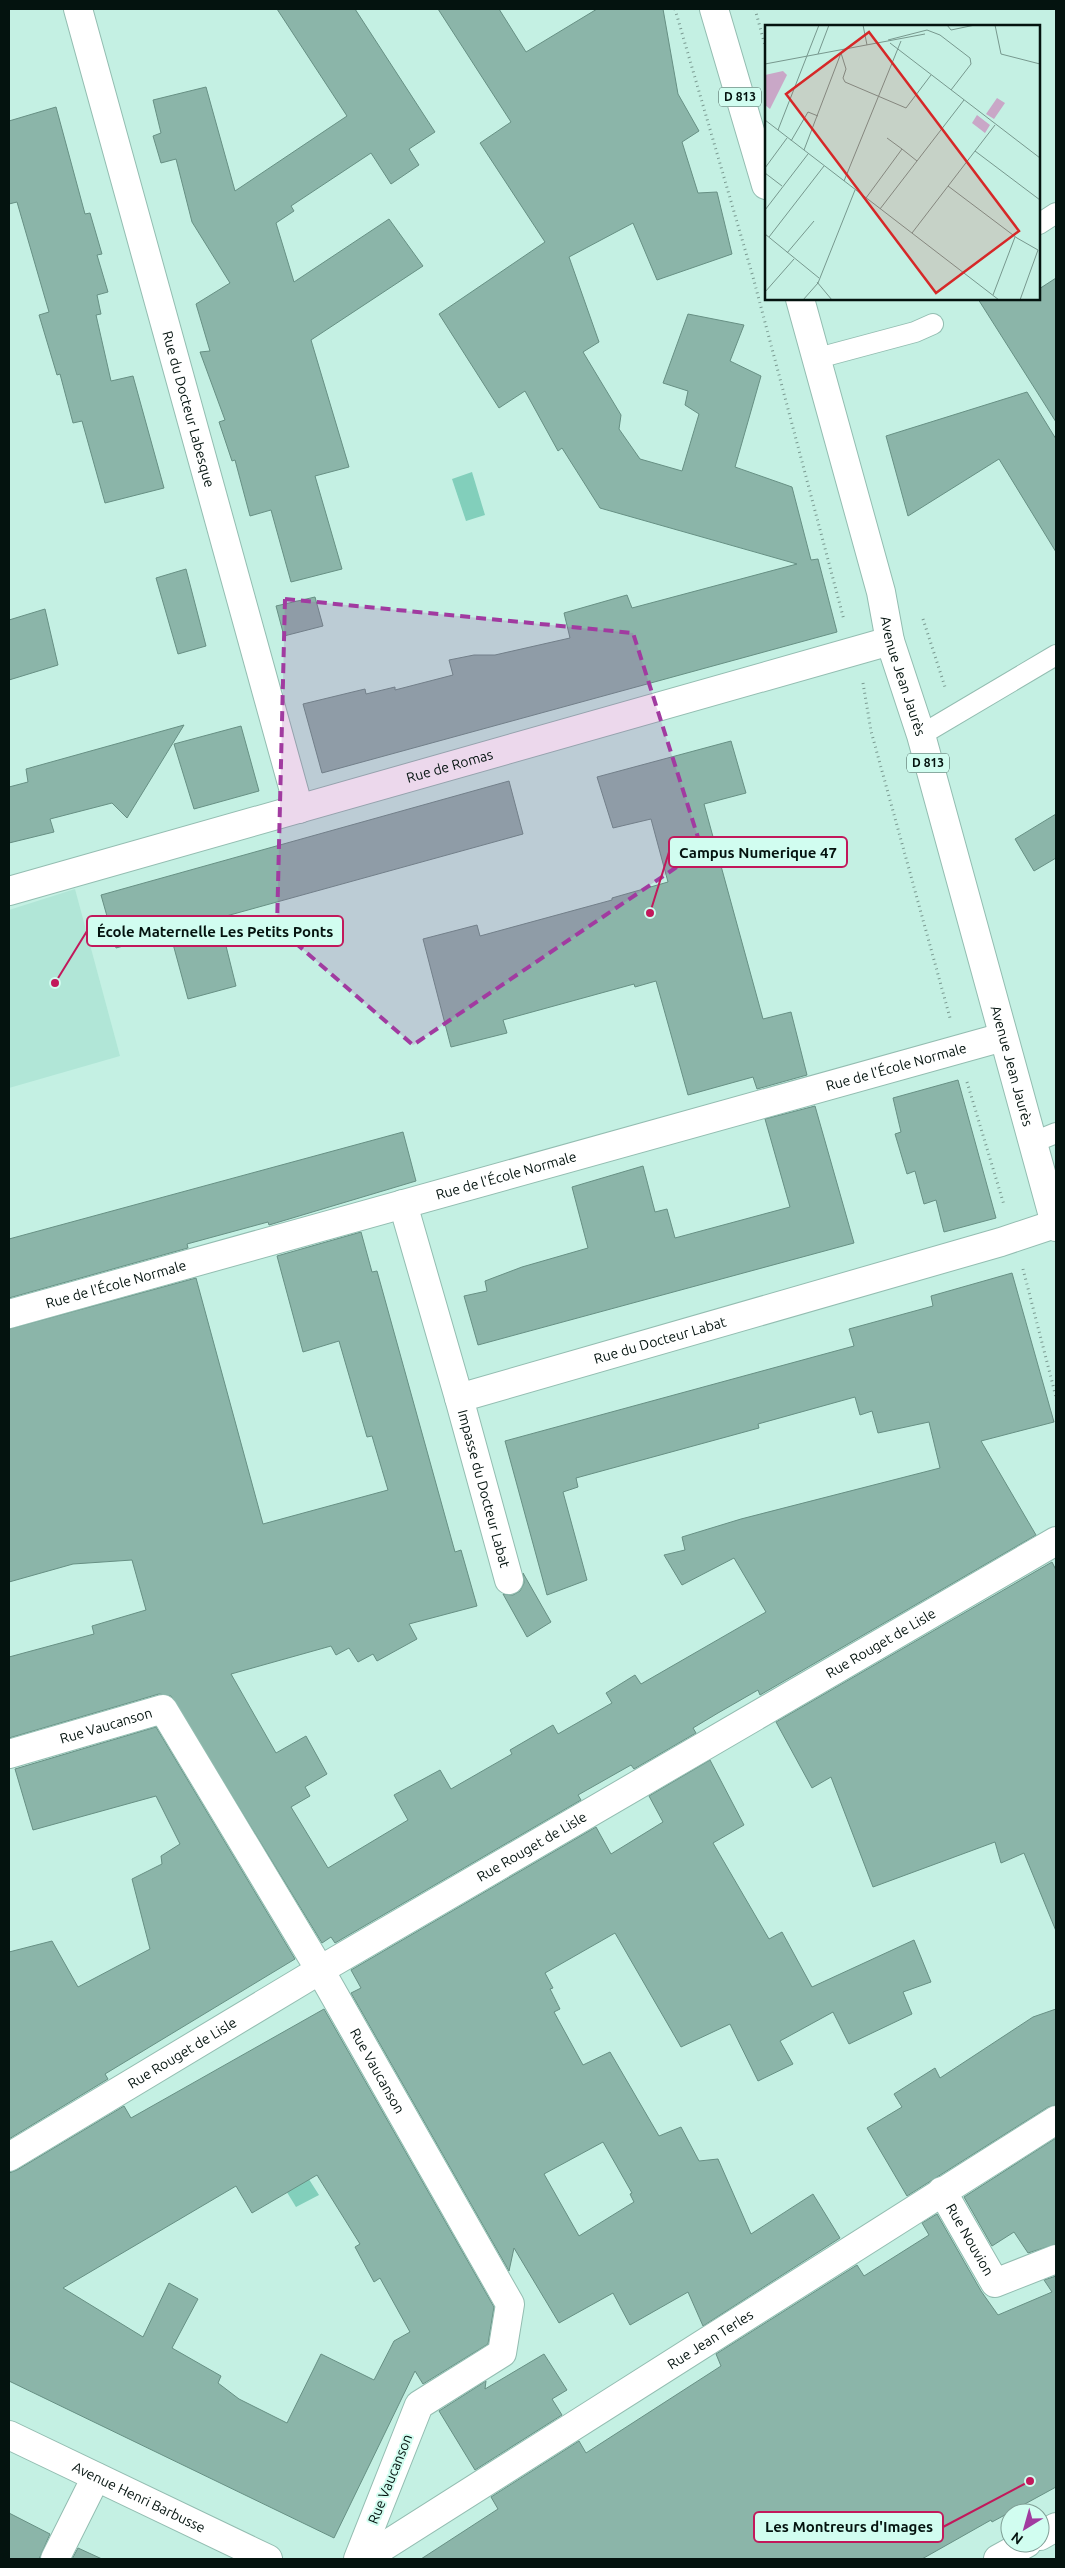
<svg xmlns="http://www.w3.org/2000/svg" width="1065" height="2568" font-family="Ubuntu,sans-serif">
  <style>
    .built { fill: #b1e6d7 }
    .water { fill: #82cfbb }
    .building { fill: #8bb5a9; stroke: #679084; fill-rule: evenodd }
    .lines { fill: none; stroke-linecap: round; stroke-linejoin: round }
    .service-casing { stroke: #93bdb1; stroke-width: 22 }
    .minor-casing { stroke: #93bdb1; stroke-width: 30 }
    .primary-casing { stroke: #93bdb1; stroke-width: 30 }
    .path { stroke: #7a9a91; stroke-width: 3; stroke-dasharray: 1 4; stroke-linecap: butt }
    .service { stroke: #fff; stroke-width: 20 }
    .minor { stroke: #fff; stroke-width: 28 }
    .primary { stroke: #fff; stroke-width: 28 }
    .marked { fill: #a13ba0; fill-opacity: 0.2; stroke: #a13ba0; stroke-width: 4; stroke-dasharray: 10 6; stroke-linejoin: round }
    .labels { text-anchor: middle; stroke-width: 4; stroke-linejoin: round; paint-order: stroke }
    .shield { fill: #d1fdf0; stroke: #425952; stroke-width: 1 }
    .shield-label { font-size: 12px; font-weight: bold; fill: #04130f }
    .street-label { font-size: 14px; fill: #04130f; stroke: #d1fdf0 }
    .inset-road { fill: none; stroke: #77988e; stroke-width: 1 }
    .view { fill: #d62828; fill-opacity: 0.15; stroke: #d62828; stroke-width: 2.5 }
    .inset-edge { fill: none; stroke: #04130f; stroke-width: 2.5 }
    .leader { fill: none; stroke: #c2185b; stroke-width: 2 }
    .callout-dot { fill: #c2185b; stroke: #d1fdf0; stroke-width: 2 }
    .callout { fill: #d1fdf0; stroke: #c2185b; stroke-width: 2 }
    .callout-label { font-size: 15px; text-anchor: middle; font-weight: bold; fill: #04130f }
  </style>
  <rect width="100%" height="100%" fill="#c4f0e3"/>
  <path class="built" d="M75,889L120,1056L9,1088V910Z"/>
  <path class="water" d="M472,472L485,515L466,521L452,479Z
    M296,2159L319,2195L296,2207L274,2171Z"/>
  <path class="building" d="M277,9H355L435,132L409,149L419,165L391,184L371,153L291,206L294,211L276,223L294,282L389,219L423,266L311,340L349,467L315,476L342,569L291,582L271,510L250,516L235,460L232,461L219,422L225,420L200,352L210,351L196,304L230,283L192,222L176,159L161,163L153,136L161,133L153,100L206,87L235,191L347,116Z
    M438,9H499L526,52L597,9H663L678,94L699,131L682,142L698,193L717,192L732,254L657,280L633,223L569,257L599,342L583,352L621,415L619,429L640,459L682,471L699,414L685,405L688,391L663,383L688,314L744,325L730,361L761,376L735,467L792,487L811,560L818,559L837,632L322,773L303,704L365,689L366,694L395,687V690L453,675L449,660L474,655H495L570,638L564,613L627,595L632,608L797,564L600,508L562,448L558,451L525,391L499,408L439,314L545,242L480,143L511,122Z
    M56,107L85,214L90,213L102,254L97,255L108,292L97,295L101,314L96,315L111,381L133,376L164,488L105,503L82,421L73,423L60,374L57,375L39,315L49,312L17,202L9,204V121Z
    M1056,278V422L978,299H1039V289Z
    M1027,392L1056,439V552L999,459L908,516L886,436Z
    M186,569L206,646L178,654L156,578Z
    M315,597L323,626L284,636L276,606Z
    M45,609L58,665L9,680V620Z
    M184,725L127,818L112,803L50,819L54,832L9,843V787L28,782L26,769Z
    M241,726L259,791L194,809L174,744Z
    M731,741L746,793L704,804L763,1019L791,1012L807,1075L757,1089L753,1077L688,1095L656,981L635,987L634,984L503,1020L507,1033L451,1047L423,939L477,925L480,936L612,900V898L668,882L651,819L613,828L597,777Z
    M509,781L523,834L219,918L236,986L188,999L170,933L116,948L101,895Z
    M1056,814V858L1034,871L1015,839Z
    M958,1080L996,1218L944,1232L936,1200L924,1204L915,1171L907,1174L895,1134L901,1132L893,1098Z
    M815,1106L854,1243L478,1345L464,1296L487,1291L485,1281L522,1267L588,1248L572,1187L643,1166L655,1212L667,1209L675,1238L790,1207L765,1119Z
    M403,1132L416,1181L269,1225L268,1222L187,1244L188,1248L9,1298V1239Z
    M361,1232L372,1272L377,1271L455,1552L461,1550L477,1606L409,1624L417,1639L377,1661L373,1654L358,1662L349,1648L336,1655L331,1646L231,1674L276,1753L306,1736L327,1774L305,1787L310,1796L291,1807L328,1868L408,1820L394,1795L440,1770L451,1789L512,1754L510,1750L553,1725L558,1734L612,1703L606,1693L635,1675L641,1684L766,1612L734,1558L682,1585L664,1555L685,1550L682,1537L741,1519L940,1468L929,1422L878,1433L872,1411L860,1415L855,1397L758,1424L759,1428L576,1478L578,1487L563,1492L587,1580L547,1595L505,1441L854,1346L849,1329L933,1306L931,1296L1012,1273L1054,1422L981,1441L1036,1535L760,1695L758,1690L718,1713L693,1728L696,1733L634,1769L631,1765L578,1795L581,1800L335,1943L331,1937L322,1943L171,1696L159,1694L9,1738V1657L94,1634L92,1626L146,1610L132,1560L73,1564L9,1582V1329L196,1278L263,1524L388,1490L372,1436L367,1437L339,1341L303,1352L277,1256Z
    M1052,1562L1056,1570V1931L1024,1853L1001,1863L995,1842L873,1887L831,1777L812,1788L776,1722Z
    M523,1573L551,1622L527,1637L503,1594L513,1595L520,1591L524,1583Z
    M156,1727L295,1959L105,2074L108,2079L9,2139V1952L52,1941L78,1987L150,1949L132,1879L162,1864L161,1856L180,1844L156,1796L33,1830L15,1769Z
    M710,1760L744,1825L713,1843L769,1939L782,1932L812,1987L914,1940L931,1982L903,1992L912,2014L849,2044L833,2012L780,2041L793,2064L758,2081L730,2024L681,2047L615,1933L545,1973L553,1988L550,1989L560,2009L554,2012L583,2065L610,2052L659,2136L681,2127L699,2161L718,2159L751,2234L813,2194L840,2238L703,2326L688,2292L630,2325L613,2293L559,2323L514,2248L509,2271L351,1993L361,1988L351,1970L596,1827L611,1854L663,1822L649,1796ZM603,2142L632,2193L630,2194L634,2202L579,2236L544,2174Z
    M324,2009L494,2307L488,2344L423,2384L415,2371L334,2538L9,2381V2173L17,2170L124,2106L131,2118ZM317,2175L360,2244L355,2247L374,2282L380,2278L410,2332L394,2341L374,2380L321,2354L287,2423L239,2399L218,2383L221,2376L172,2348L198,2299L169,2283L143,2337L63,2288L236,2186L252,2213Z
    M1056,2009V2105L1048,2107L907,2196L867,2128L902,2107L894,2094L935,2068L940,2078L1033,2017Z
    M1056,2138V2244L1028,2253L1014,2232L992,2246L964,2197Z
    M937,2214L981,2291L998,2315L1052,2292L1044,2280L1056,2276V2487L992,2522L991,2520L922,2559H421L498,2509L491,2497L579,2441L586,2453L721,2366L716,2354L857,2265L864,2276L929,2235L922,2223Z
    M544,2354L567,2390L552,2399L562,2415L475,2470L439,2411L486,2381L485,2389Z
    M9,2513L50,2534L39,2559H9Z
    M78,2548L102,2559H72Z"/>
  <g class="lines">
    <defs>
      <path id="service" d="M1039,224L1056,213
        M818,358L915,332L933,324
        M921,735L1056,655
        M1034,1142L1056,1133"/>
      <g id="minor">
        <path id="s1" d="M78,9L299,809"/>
        <path id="s2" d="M9,891L890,641"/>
        <path id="s3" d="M403,1204L459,1398L1001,1242L1055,1224"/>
        <path id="s4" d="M9,1314L1003,1037"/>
        <path id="s5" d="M459,1398L509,1580"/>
        <path id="s6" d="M9,1754L163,1709L320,1970L510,2304L502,2353L419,2405L358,2559"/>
        <path id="s7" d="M9,2157L320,1970L1056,1541"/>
        <path id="s8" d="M942,2191L995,2283L1056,2259"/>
        <path d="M1040,2536L1056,2527"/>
        <path d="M55,2559L96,2477"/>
        <path id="s9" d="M364,2559L1056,2120"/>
        <path d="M998,2559L1027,2543"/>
      </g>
      <g id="primary">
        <path d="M714,9L766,185"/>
        <path id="s10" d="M800,299L881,592L890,641L921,735L1056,1227"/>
        <path id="s11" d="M9,2435L268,2559"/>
      </g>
    </defs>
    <use href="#service" class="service-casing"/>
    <use href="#minor" class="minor-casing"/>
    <use href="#primary" class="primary-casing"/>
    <path class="path" d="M675,9L753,277L844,620
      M755,9L766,49
      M923,619L945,687
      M863,683L871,731L950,1018
      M967,1082L1004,1205
      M1023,1269L1056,1397"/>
    <use href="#service" class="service"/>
    <use href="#minor" class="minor"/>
    <use href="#primary" class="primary"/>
  </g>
  <path class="marked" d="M285,599L633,633L702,850L413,1045L277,927Z"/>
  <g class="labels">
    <g class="shield">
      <rect x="719" y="87.5" width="42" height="19" rx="4"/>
      <rect x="907" y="753.5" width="42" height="19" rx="4"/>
    </g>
    <g class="shield-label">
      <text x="740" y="101">D 813</text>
      <text x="928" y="767">D 813</text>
    </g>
    <g class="street-label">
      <text dy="5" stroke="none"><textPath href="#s1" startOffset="415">Rue du Docteur Labesque</textPath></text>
      <text dy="5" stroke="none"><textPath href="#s10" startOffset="391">Avenue Jean Jaurès</textPath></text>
      <text dy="5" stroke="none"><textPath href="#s2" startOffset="458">Rue de Romas</textPath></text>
      <text dy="5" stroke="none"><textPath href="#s10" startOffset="796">Avenue Jean Jaurès</textPath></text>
      <text dy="5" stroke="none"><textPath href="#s4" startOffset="921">Rue de l'École Normale</textPath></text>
      <text dy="5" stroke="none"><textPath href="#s4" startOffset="516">Rue de l'École Normale</textPath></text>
      <text dy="5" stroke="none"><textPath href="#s4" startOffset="111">Rue de l'École Normale</textPath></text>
      <text dy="5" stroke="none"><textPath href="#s3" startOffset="411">Rue du Docteur Labat</textPath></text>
      <text dy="5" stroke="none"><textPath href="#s5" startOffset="94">Impasse du Docteur Labat</textPath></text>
      <text dy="5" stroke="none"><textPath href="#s7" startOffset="1012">Rue Rouget de Lisle</textPath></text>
      <text dy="5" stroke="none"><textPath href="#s6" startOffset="101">Rue Vaucanson</textPath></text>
      <text dy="5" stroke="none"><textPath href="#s7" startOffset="608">Rue Rouget de Lisle</textPath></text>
      <text dy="5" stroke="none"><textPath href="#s7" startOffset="202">Rue Rouget de Lisle</textPath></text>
      <text dy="5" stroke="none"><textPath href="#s6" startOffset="581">Rue Vaucanson</textPath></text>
      <text dy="5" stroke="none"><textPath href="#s8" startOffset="56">Rue Nouvion</textPath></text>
      <text dy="5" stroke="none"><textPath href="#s9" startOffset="410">Rue Jean Terles</textPath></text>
      <text transform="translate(390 2479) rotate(-68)" y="5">Rue Vaucanson</text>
      <text dy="5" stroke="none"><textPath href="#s11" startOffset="144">Avenue Henri Barbusse</textPath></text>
    </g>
  </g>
  <g transform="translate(765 25)">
    <rect width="275" height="275" fill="#c4f0e3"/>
    <path d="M18,46L22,50L5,84L0,80V50ZM232,73L240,78L229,94L221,89ZM212,90L225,100L220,108L207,98Z" fill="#c9a7c7"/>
    <path class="inset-road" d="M98,0L102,20M182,0L186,5L210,0M230,0L236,29L275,39M123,15L162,5L175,10L205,33L206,39L186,65M125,18L275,133M76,28L81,44L78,53L80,57L141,83L166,50M53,29L64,0M0,39L160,9M0,95L234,275M13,105L54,0M122,113L137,124M26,116L43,87L53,91M39,125L76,28M210,126L275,175M0,143L22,113M0,148L17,161M79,156L136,16M183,161L252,213L273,225L255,275M101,173L137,124L152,136M115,184L199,75M0,185L43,129M147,208L230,100M0,209L54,253M4,212L59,141M22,228L49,196M52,257L67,275M53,258L90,165M0,267L29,234M228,270L250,212M38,275L53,258"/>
    <path class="view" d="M104,7L254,206L171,268L21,69Z"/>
    <rect width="275" height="275" class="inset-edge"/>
  </g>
  <path class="leader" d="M650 913L669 852M55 983L87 931M1030 2481L943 2527"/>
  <g class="callout-dot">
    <circle cx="650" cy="913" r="5"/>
    <circle cx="55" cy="983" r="5"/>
    <circle cx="1030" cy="2481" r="5"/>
  </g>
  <g class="callout">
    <rect x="669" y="837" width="178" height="30" rx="5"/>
    <rect x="87" y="916" width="256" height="30" rx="5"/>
    <rect x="754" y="2512" width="189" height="30" rx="5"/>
  </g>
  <g class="callout-label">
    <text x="758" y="858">Campus Numerique 47</text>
    <text x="215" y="937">École Maternelle Les Petits Ponts</text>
    <text x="849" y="2532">Les Montreurs d'Images</text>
  </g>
  <rect width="1065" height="2568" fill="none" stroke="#04130f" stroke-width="20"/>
  <g transform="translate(1025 2528) rotate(217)"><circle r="24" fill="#d1fdf0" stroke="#7f9f96"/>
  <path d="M0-4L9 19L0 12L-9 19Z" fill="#a13ba0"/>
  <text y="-8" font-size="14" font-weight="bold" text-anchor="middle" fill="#04130f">N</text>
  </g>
</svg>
